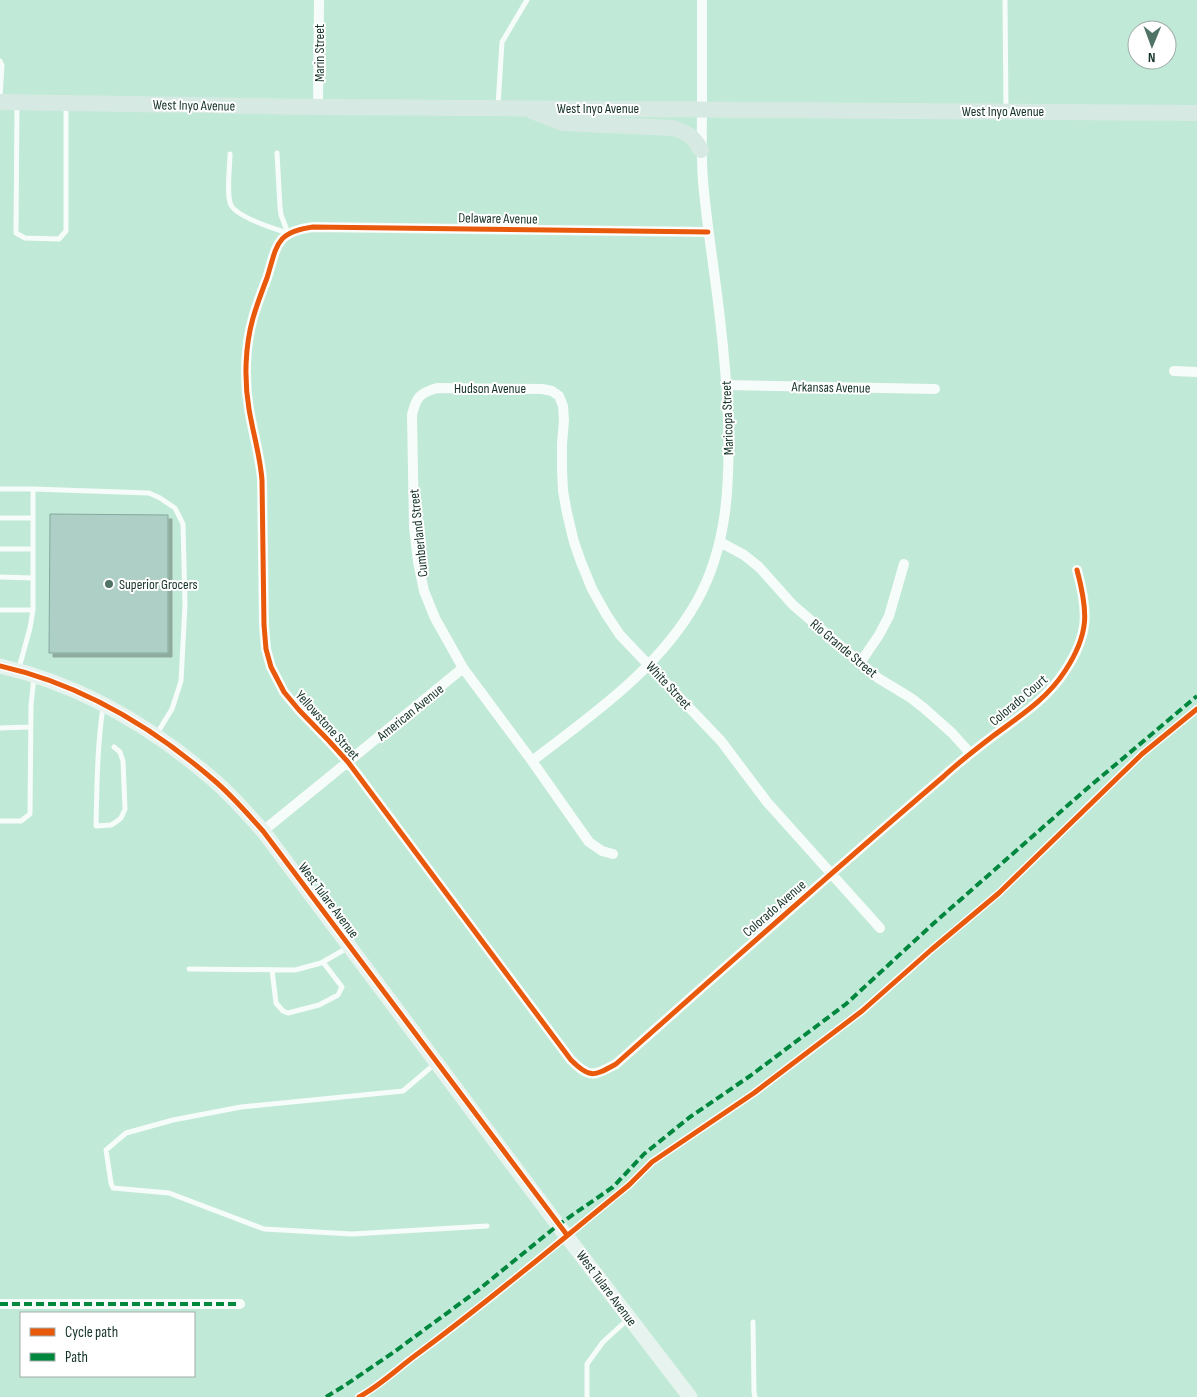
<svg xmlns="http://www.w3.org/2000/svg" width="1197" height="1397" font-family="'Sofia Sans Condensed',sans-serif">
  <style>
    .building { fill: #adcfc5; stroke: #85a89e; filter: url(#shadow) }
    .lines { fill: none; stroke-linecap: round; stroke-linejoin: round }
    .lane { stroke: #f6fcf9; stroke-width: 5 }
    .street { stroke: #f6fcf9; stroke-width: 10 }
    .secondary { stroke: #e6f3ee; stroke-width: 15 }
    .primary { stroke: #d6eae3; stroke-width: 16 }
    .quiet { stroke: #00873e; stroke-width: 4; stroke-dasharray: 8 4; stroke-linecap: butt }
    .cycleway-casing { stroke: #fff; stroke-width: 8 }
    .cycleway { stroke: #e8590c; stroke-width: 5 }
    .poi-dot { fill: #517365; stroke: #fff; stroke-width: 2 }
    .labels { text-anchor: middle; stroke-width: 4; stroke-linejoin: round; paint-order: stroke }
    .street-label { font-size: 14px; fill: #153327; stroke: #fff }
    .poi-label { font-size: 14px; fill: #153327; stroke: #fff; text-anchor: start }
  </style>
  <defs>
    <filter id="shadow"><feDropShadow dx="4" dy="4" stdDeviation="0" flood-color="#0004"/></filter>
  </defs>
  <rect width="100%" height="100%" fill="#c1e9d7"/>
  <path class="building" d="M50,514L168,515V653H49Z"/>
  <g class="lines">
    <path class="lane" d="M1005,0L1006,111
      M0,61L2,65L0,98
      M17,104L16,233L25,238L59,239L66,231V106
      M498,105L502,42L527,0
      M277,153L280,207L281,215L288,233
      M230,154C230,166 226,196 231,205C237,217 275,229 288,233
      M0,489H33V610L30,628L19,668
      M33,489L149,493L160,498L175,508L183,524L185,605L181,681L172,709L156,735
      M0,518H33
      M0,549H33
      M0,577L33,578
      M0,610H33
      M103,707C97,747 97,786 96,826L111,825L116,822L121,818L125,809L123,761L120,752L114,747
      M0,728L30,727
      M0,821H21L30,814L31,705L34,677
      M189,969L295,970L321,963L349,947
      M272,970L276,1003L283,1011L288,1013L319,1005L338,995L342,987L323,962
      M436,1063L403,1091L241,1107L173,1120L126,1133L106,1150L111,1183L113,1188L169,1193L264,1229L352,1234L487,1226
      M753,1322L754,1392L755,1397
      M587,1397V1364L603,1342L627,1320"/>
    <path class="street" d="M318,107L319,0
      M708,232L313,227C275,232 277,246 267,278C262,291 257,304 253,318C245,346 244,380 249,409C253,433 260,455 262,480L264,625L266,649L271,667L284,692L299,710L329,741L348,762L571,1060C590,1079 594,1076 616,1064C724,968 833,871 943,777C959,762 976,749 993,736C1020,716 1047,699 1065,671C1090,633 1088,611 1077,570
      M1174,371L1197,372
      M726,385L935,389
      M720,542L744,555L759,567L793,605L878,678L911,698L925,709L952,733L970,753
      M860,663L879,635L889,616L904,564
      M532,761C593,714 659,669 697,601C728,545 730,482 728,420C727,386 724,353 720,319C715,273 707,228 703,181C701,156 702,131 702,105C702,70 702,35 702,0
      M263,831L463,668
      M613,854L602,851L589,842L532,761L463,668L435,618L424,591L418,562L414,527L412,415C416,398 419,393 437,388L542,389L552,391L559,396L563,406L564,420L562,444V469L563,491L567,513L574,542L581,562L592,589L606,614L620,635L721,741L767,802L880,928
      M0,1304H240"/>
    <path class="secondary" d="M0,666C80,684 154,728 216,782C233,797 248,814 263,831L558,1225L690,1397"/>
    <path class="primary" d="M0,102L318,107L1197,113
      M532,111L563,123L673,128C688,133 693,136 701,150"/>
    <path class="quiet" d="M0,1304H240
      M326,1397L344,1386L394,1352L477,1291L558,1225L613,1187L644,1154L690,1117L750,1076L846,1004L934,923L1083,792L1197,696"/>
    <defs>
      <path id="cycleway" d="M708,232L313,227C275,232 277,246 267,278C262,291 257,304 253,318C245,346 244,380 249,409C253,433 260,455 262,480L264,625L266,649L271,667L284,692L299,710L329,741L348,762L571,1060C590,1079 594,1076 616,1064C724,968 833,871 943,777C959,762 976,749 993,736C1020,716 1047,699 1065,671C1090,633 1088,611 1077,570
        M0,666C80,684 154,728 216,782C233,797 248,814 263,831L567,1235
        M359,1397C381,1385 399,1367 420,1352C492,1299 560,1241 629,1185L652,1162L754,1093L862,1011L931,950L999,893L1142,754L1197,709"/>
    </defs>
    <use href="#cycleway" class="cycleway-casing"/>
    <use href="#cycleway" class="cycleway"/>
  </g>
  <circle class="poi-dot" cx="109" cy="584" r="5"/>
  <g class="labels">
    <g class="street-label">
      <text transform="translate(319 53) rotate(-90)" y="5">Marin Street</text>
      <text transform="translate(194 105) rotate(1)" y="5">West Inyo Avenue</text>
      <text x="598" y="113">West Inyo Avenue</text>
      <text x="1003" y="116">West Inyo Avenue</text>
      <text transform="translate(498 218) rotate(1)" y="5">Delaware Avenue</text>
      <text transform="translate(831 387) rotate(1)" y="5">Arkansas Avenue</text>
      <text x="490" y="393">Hudson Avenue</text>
      <text transform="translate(727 418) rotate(-92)" y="5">Maricopa Street</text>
      <text transform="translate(418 533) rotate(-96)" y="5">Cumberland Street</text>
      <text transform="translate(844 648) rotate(40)" y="5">Rio Grande Street</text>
      <text transform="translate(669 685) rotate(47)" y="5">White Street</text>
      <text transform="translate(1018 700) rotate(-40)" y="5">Colorado Court</text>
      <text transform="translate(410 712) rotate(-39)" y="5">American Avenue</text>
      <text transform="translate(328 725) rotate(48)" y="5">Yellowstone Street</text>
      <text transform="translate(329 900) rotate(53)" y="5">West Tulare Avenue</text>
      <text transform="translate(774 908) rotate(-41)" y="5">Colorado Avenue</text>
      <text transform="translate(607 1288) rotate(53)" y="5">West Tulare Avenue</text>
    </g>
    <g class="poi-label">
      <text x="119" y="589">Superior Grocers</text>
    </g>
  </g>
  <rect x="20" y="1312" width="175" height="65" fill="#ffffff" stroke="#a1ada9"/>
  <rect x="30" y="1328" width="25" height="8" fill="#e8590c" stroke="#a1ada9"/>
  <text x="65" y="1337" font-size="15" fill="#153327">Cycle path</text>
  <rect x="30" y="1353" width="25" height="8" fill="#00873e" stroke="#a1ada9"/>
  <text x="65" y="1362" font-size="15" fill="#153327">Path</text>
  <g transform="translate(1152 45) rotate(181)"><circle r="24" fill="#ffffff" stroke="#a1ada9"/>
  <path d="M0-4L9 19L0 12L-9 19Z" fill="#517365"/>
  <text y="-8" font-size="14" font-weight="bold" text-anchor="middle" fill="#153327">N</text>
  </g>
</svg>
